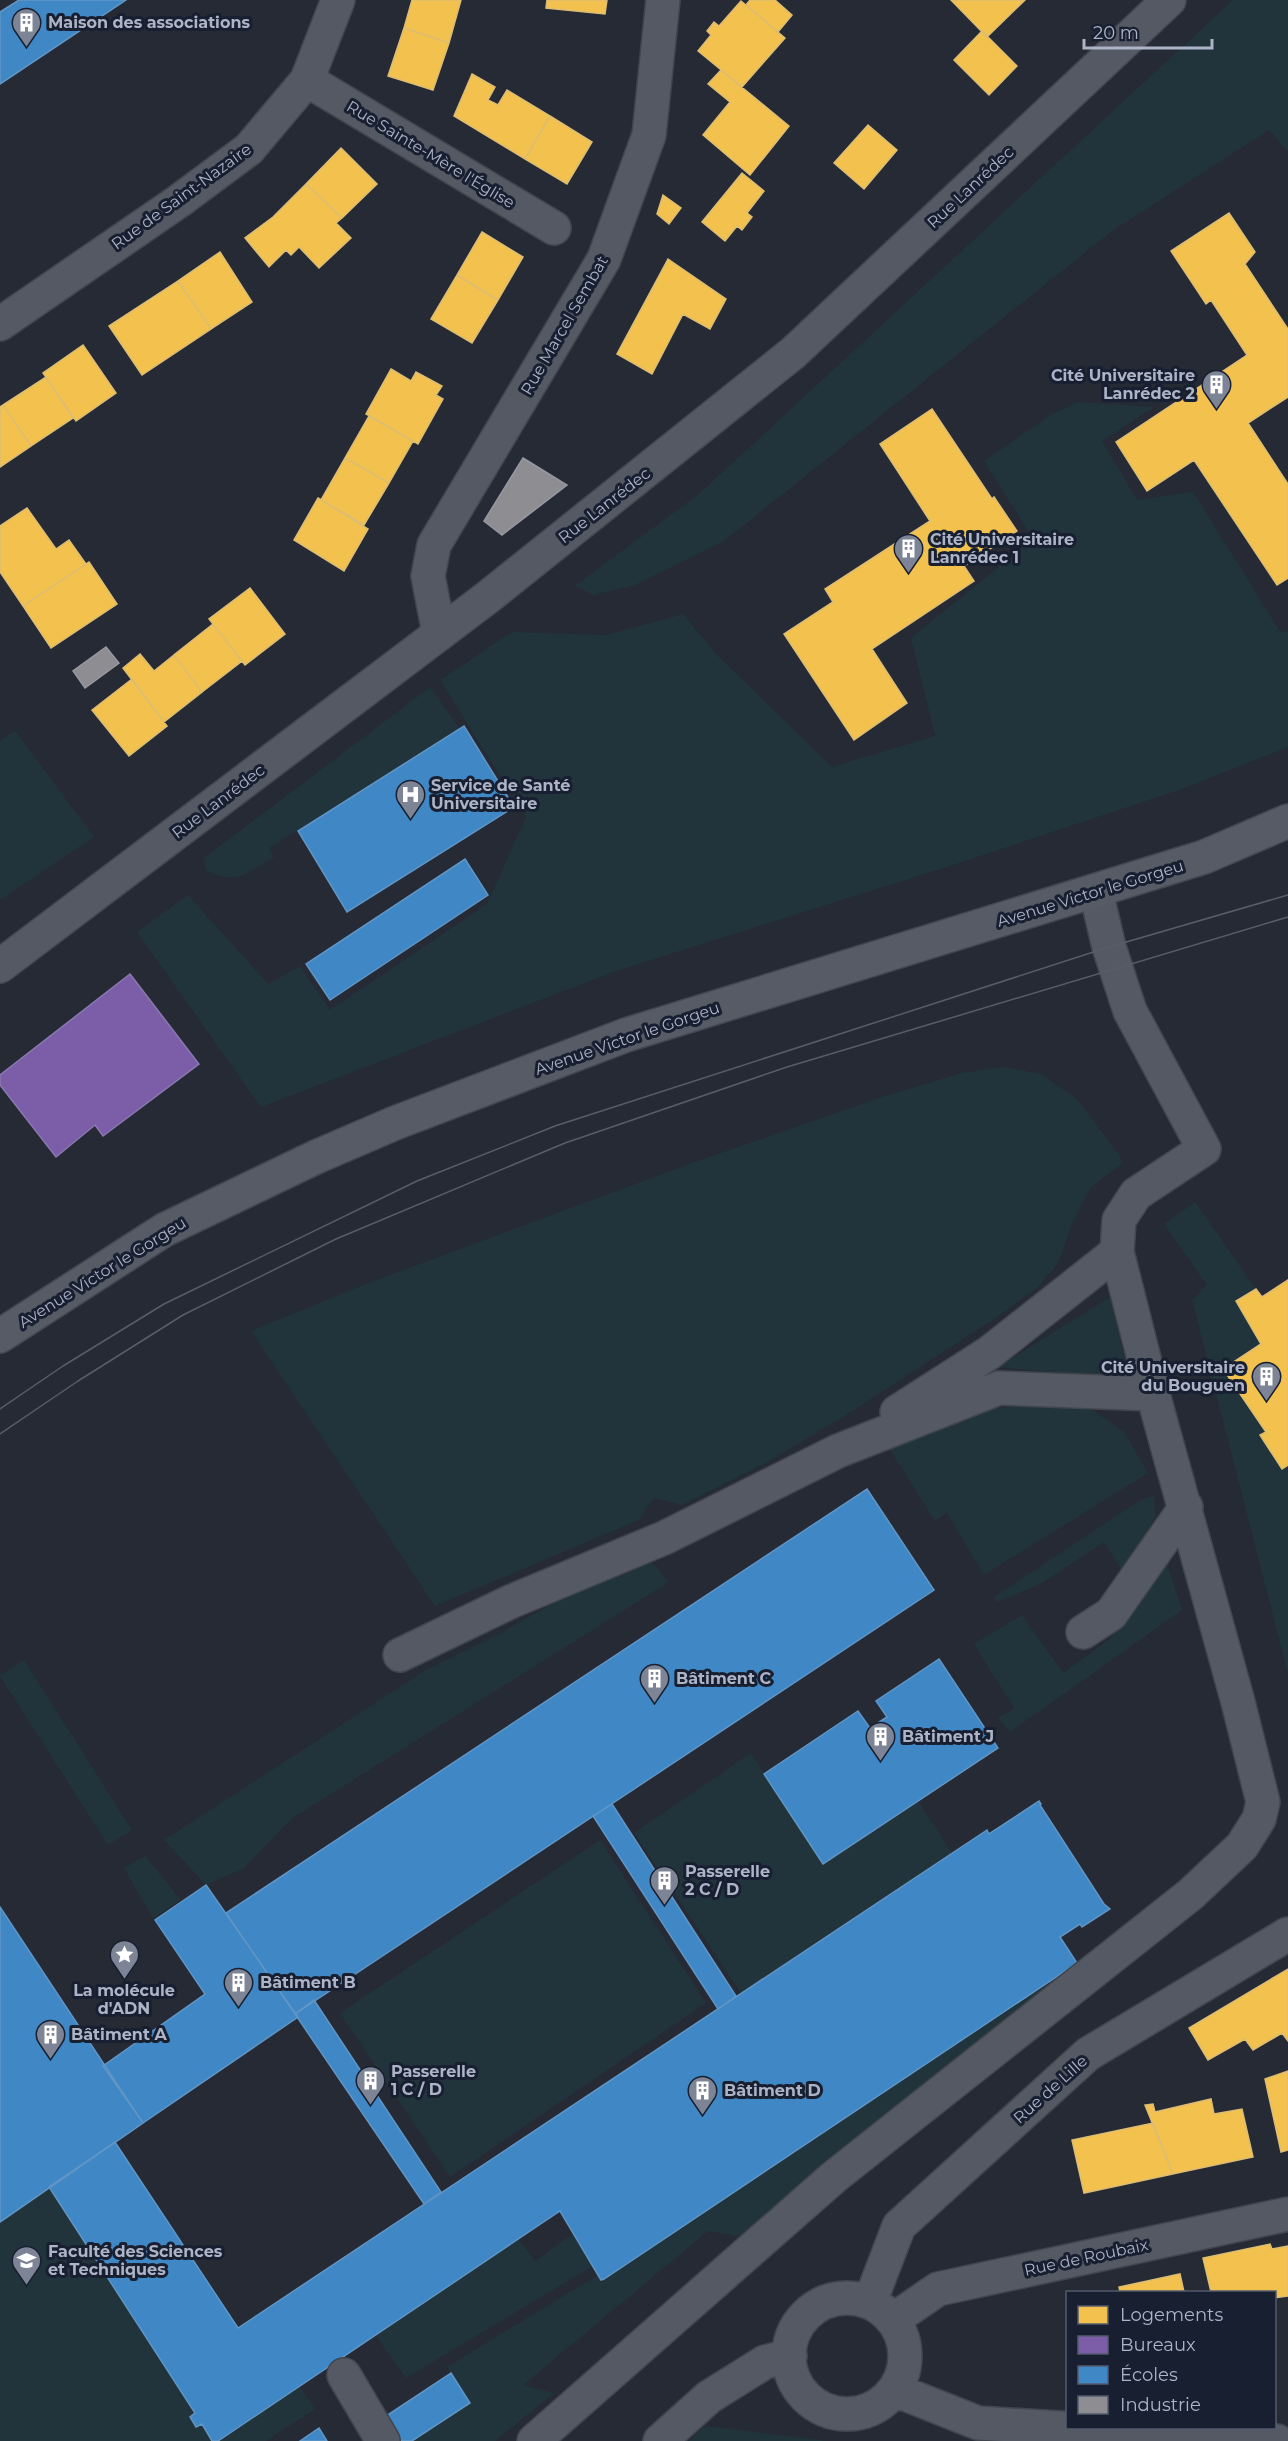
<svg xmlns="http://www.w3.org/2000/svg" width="1288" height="2441" font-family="Montserrat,sans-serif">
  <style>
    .green { fill: #22343b }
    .homes { fill: #f2c14e; stroke: #ddbd73; stroke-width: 1.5 }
    .offices { fill: #7b5ea7; stroke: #8a78b1; stroke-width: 1.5 }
    .schools { fill: #3f88c5; stroke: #6095c6; stroke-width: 1.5 }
    .industry { fill: #8d8d92; stroke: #9799a2; stroke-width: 1.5 }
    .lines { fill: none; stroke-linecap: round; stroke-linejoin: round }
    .minor-casing { stroke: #41454d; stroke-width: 36 }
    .major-casing { stroke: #424751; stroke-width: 36 }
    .minor { stroke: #555964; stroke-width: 33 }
    .major { stroke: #575b66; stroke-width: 33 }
    .tram { stroke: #595d66; stroke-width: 1.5 }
    .labels { text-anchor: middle; stroke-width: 6; stroke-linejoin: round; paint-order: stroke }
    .poi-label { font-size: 16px; font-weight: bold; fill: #adb4c8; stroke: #181f30; text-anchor: start }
    .street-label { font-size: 16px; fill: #adb4c8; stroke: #181f30 }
  </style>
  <rect width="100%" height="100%" fill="#252a35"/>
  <path class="green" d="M1233,0H1288V151L1269,130L1112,231L724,541L635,585L593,595L575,586L700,493Z
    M1078,402L1154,407L1102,441L1137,500L1193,492L1281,633L1288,631V747L1182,789L956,864L616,971L261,1107L137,932L188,895L268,984L300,966L330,1010L487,904L526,817L440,680L512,632L607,635L683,614L717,655L832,767L935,736L911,638L1033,539L984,461L1049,416Z
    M430,687L460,729L269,848L274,857C248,873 236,886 206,870L204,858Z
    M15,731L94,837L0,900V741Z
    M1004,1067L1041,1074L1077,1099L1121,1158L1122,1164L1091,1187L1071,1226L1063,1251L1055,1267L1036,1289L994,1319L843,1417L773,1459L682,1505L654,1498L639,1520L435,1606L251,1331L366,1284L692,1163L885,1096L962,1073Z
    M1195,1202L1256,1289L1236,1301L1261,1344L1224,1369L1266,1432L1260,1436L1282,1468L1288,1465V1674L1192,1300L1207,1285L1164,1224Z
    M1110,1297L1129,1379L998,1367Z
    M1023,1404L1087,1406L1124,1432L1148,1473L984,1575L947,1513L935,1521L887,1445L953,1416Z
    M1154,1496L1156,1516L1123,1572L1104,1542L1042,1583L997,1602L994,1597L1142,1499Z
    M648,1558L669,1582L291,1819L244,1868L206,1885L164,1840L426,1670L497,1635L626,1562Z
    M1166,1560L1182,1610L1010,1732L998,1718L1014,1708L974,1644L1022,1615L1063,1673L1110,1639Z
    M24,1660L132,1830L108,1845L0,1676Z
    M751,1753L823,1864L918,1801L952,1853L741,1993L634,1833Z
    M600,1840L706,2003L450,2177L340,2013Z
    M145,1856L181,1900L153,1918L124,1868Z
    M1077,1963L745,2237L708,2231L523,2385L554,2393L495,2441H412L470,2403L447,2367L598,2275L601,2280L604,2279Z
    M49,2187L195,2413L190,2417L196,2427L202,2424L212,2441H0V2222Z
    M573,2234L593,2266L406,2378L376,2336L518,2238L535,2261Z
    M300,2387L315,2409L266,2441H218Z
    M705,2426L827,2441H689Z"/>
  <path class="homes" d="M412,0H461L449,43L404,28Z
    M547,0H607L605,14L546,8Z
    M750,0H775L792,15L778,32L746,5Z
    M951,0H1025L987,37Z
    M741,1L785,38L742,87L698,51L711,35L707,31L714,22L719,26Z
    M404,28L449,43L433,90L388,76Z
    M982,31L1017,66L989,95L954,60Z
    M721,70L789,126L750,175L703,135L730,102L708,84Z
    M472,74L495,87L488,100L498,105L507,90L550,116L525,159L454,116Z
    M550,116L592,142L567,184L525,159Z
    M868,125L897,150L864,189L834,163Z
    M341,148L377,184L342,218L306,184Z
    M742,173L764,191L747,213L752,217L742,230L737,226L725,241L702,222Z
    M306,184L342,218L336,223L351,238L319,268L299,247L291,255L286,250L269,267L245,238L273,217Z
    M663,195L681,208L669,224L657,214Z
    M1229,213L1255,252L1245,264L1288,329V397L1248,423L1288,484V578L1277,585L1194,460L1147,491L1116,442L1247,355L1211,300L1206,304L1171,251Z
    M482,232L523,257L498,300L457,275Z
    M220,252L252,302L211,329L178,281Z
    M668,259L726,299L710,329L683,314L652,374L617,354Z
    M457,275L498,300L472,343L431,319Z
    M178,281L211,329L142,375L109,326Z
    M83,345L116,393L76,421L43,373Z
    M391,369L411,381L416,372L442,386L436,395L443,399L418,444L366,414Z
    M46,377L73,418L31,446L3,405Z
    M3,405L31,446L0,467V407Z
    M932,409L992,499L994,497L1017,531L964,566L974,581L872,649L907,703L854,740L784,634L833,602L825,589L930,521L880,444Z
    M369,416L413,441L389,483L345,458Z
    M345,458L389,483L364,525L321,500Z
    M318,498L368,529L344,571L294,540Z
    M27,508L56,549L69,540L86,564L23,606L0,572V526Z
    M89,562L117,604L51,648L23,606Z
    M250,588L285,634L245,665L209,619Z
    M213,624L242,661L202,692L174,655Z
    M140,654L154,671L174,655L202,692L164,722L123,668Z
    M132,679L167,726L129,756L92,710Z
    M1288,1280V1465L1282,1469L1260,1435L1266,1432L1223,1369L1261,1344L1236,1301L1256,1289L1262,1297Z
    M1288,1969V2041L1282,2033L1253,2050L1245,2039L1208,2060L1189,2028Z
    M1288,2071V2150L1281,2152L1265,2079Z
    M1211,2099L1214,2114L1242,2109L1253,2157L1173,2174L1145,2105L1153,2104L1155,2112Z
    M1153,2123L1173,2174L1084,2193L1072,2140Z
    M1270,2244L1272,2249L1288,2246V2296L1274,2298V2292H1211L1203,2258Z
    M1180,2274L1184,2292H1120L1119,2287Z"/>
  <path class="offices" d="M130,974L199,1064L103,1136L95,1125L56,1157L0,1085V1075Z"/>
  <path class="schools" d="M19,0H126L0,84V12Z
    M464,726L514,807L347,912L298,831Z
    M465,859L488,895L330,1000L306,964Z
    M867,1489L934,1590L295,2014L226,1913Z
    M939,1659L998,1748L823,1864L764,1774L858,1711L870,1728L887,1717L876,1701Z
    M1039,1801L1041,1804L1040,1805L1104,1904L1110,1909L1082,1927L1080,1924L1060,1937L1077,1963L604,2279L601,2280L598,2275L560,2211L218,2441H212L202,2424L196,2427L190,2417L195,2413L49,2187L115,2142L238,2328L987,1830L989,1834Z
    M612,1804L736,1996L718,2009L593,1816Z
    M206,1885L298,2017L143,2123L103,2066L205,1994L155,1920Z
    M0,1907L143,2123L0,2222Z
    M314,2000L441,2192L424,2204L295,2014Z
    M451,2373L470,2403L412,2441H401L386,2416Z
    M319,2428L327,2441H300Z"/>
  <path class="industry" d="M523,458L567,485L502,535L484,521Z
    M106,647L119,663L85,688L73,671Z"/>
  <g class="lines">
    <defs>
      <path id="minor" d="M307,80L554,228
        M0,324L179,201L249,149L307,80L338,0
        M439,633L428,576L434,545L604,259L649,135L663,0
        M0,966L488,597L793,353L1169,0
        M897,1412L989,1353L1117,1252
        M1083,1632L1111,1614L1186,1507
        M400,1655L510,1602L664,1538L838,1451L999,1388L1153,1394
        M789 2356a58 58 0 1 1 116 0a58 58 0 1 1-116 0Z
        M870,2302L899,2226L1088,2054L1288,1934
        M893,2320L938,2289L1288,2214
        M344,2375L383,2441
        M895,2390L978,2423L1277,2441
        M534,2441L834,2177L1191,1894L1242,1846L1259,1819L1263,1802L1238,1702L1153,1394L1117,1252L1119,1220L1136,1194L1204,1149L1130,1011L1109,947L1096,892
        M660,2441L709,2397L765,2362L790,2356"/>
      <path id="major" d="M0,1336L164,1230L316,1157L395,1123L626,1035L1204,857L1288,821"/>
    </defs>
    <use href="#minor" class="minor-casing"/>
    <use href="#major" class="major-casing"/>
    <use href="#minor" class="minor"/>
    <use href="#major" class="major"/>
    <path class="tram" d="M0,1409L63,1366L164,1304L417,1181L555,1126L1109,947L1288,895
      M0,1434L78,1381L183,1315L336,1239L565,1143L787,1067L1288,917"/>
  </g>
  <defs>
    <symbol id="building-pin" viewBox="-11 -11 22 30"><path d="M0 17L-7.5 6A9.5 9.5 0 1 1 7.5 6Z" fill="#7d8495" stroke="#181f30"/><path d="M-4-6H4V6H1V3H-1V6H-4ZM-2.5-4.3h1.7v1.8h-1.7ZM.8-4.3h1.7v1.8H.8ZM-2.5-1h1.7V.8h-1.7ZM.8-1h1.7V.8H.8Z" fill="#fff"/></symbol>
    <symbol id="hospital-pin" viewBox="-11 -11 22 30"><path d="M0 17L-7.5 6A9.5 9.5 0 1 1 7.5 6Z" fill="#7d8495" stroke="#181f30"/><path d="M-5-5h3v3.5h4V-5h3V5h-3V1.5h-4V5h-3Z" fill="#fff"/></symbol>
    <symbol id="sight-pin" viewBox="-11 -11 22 30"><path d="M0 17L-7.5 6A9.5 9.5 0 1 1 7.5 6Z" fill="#7d8495" stroke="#181f30"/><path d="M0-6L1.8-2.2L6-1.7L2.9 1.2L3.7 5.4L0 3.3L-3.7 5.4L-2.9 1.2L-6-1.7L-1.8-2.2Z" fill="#fff"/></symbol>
    <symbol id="university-pin" viewBox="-11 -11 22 30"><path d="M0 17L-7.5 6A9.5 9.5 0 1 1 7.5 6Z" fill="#7d8495" stroke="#181f30"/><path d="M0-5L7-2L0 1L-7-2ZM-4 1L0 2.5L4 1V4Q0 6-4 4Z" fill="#fff"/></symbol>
  </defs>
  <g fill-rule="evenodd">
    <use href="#building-pin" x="10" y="6" width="33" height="45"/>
    <use href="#building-pin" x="1200" y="368" width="33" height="45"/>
    <use href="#building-pin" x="892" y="532" width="33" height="45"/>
    <use href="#hospital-pin" x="394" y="778" width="33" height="45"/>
    <use href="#building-pin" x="1250" y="1360" width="33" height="45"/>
    <use href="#building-pin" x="638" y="1662" width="33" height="45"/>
    <use href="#building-pin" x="864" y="1720" width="33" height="45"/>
    <use href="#building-pin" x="648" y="1864" width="33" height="45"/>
    <use href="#sight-pin" x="108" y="1938" width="33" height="45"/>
    <use href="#building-pin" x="222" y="1966" width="33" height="45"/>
    <use href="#building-pin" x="34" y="2018" width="33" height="45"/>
    <use href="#building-pin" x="354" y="2064" width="33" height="45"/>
    <use href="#building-pin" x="686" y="2074" width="33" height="45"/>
    <use href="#university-pin" x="10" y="2244" width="33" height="45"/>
  </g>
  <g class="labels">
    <g class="poi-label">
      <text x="48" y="28">Maison des associations</text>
      <text x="1195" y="381" text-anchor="end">Cité Universitaire<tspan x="1195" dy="18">Lanrédec 2</tspan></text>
      <text x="930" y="545">Cité Universitaire<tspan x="930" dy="18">Lanrédec 1</tspan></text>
      <text x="431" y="791">Service de Santé<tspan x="431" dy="18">Universitaire</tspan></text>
      <text x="1245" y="1373" text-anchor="end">Cité Universitaire<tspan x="1245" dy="18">du Bouguen</tspan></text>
      <text x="676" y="1684">Bâtiment C</text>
      <text x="902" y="1742">Bâtiment J</text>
      <text x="685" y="1877">Passerelle<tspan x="685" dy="18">2 C / D</tspan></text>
      <text x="260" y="1988">Bâtiment B</text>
      <text x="124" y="1996" text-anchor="middle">La molécule<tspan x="124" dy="18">d'ADN</tspan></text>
      <text x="71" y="2040">Bâtiment A</text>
      <text x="391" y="2077">Passerelle<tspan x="391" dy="18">1 C / D</tspan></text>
      <text x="724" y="2096">Bâtiment D</text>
      <text x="48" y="2257">Faculté des Sciences<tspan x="48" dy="18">et Techniques</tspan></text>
    </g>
    <g class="street-label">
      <text transform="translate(431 154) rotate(31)" y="6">Rue Sainte-Mère l'Église</text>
      <text transform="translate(970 187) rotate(-43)" y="6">Rue Lanrédec</text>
      <text transform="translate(181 196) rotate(-36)" y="6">Rue de Saint-Nazaire</text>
      <text transform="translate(564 325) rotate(-60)" y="6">Rue Marcel Sembat</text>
      <text transform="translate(604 505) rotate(-38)" y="6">Rue Lanrédec</text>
      <text transform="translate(218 801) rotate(-37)" y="6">Rue Lanrédec</text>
      <text transform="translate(1090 893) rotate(-17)" y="6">Avenue Victor le Gorgeu</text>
      <text transform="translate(627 1038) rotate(-19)" y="6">Avenue Victor le Gorgeu</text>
      <text transform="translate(102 1272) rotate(-32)" y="6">Avenue Victor le Gorgeu</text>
      <text transform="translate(1050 2089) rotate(-42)" y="6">Rue de Lille</text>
      <text transform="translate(1086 2257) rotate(-12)" y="6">Rue de Roubaix</text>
    </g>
  </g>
  <rect x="1066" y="2291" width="210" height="138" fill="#181f30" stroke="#545b6d" stroke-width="1.5"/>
  <rect x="1078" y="2306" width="30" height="18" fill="#f2c14e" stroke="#545b6d" stroke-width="1.5"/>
  <text x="1120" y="2321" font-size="18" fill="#adb4c8">Logements</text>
  <rect x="1078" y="2336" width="30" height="18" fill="#7b5ea7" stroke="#545b6d" stroke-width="1.5"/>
  <text x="1120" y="2351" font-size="18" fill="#adb4c8">Bureaux</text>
  <rect x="1078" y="2366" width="30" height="18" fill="#3f88c5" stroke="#545b6d" stroke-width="1.5"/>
  <text x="1120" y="2381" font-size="18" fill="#adb4c8">Écoles</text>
  <rect x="1078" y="2396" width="30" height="18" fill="#8d8d92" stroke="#545b6d" stroke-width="1.5"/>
  <text x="1120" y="2411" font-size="18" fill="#adb4c8">Industrie</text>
  <path d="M1084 39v9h128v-9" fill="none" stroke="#adb4c8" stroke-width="3"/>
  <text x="1093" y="39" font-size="18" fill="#adb4c8" stroke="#181f30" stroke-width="4.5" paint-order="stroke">20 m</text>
</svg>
